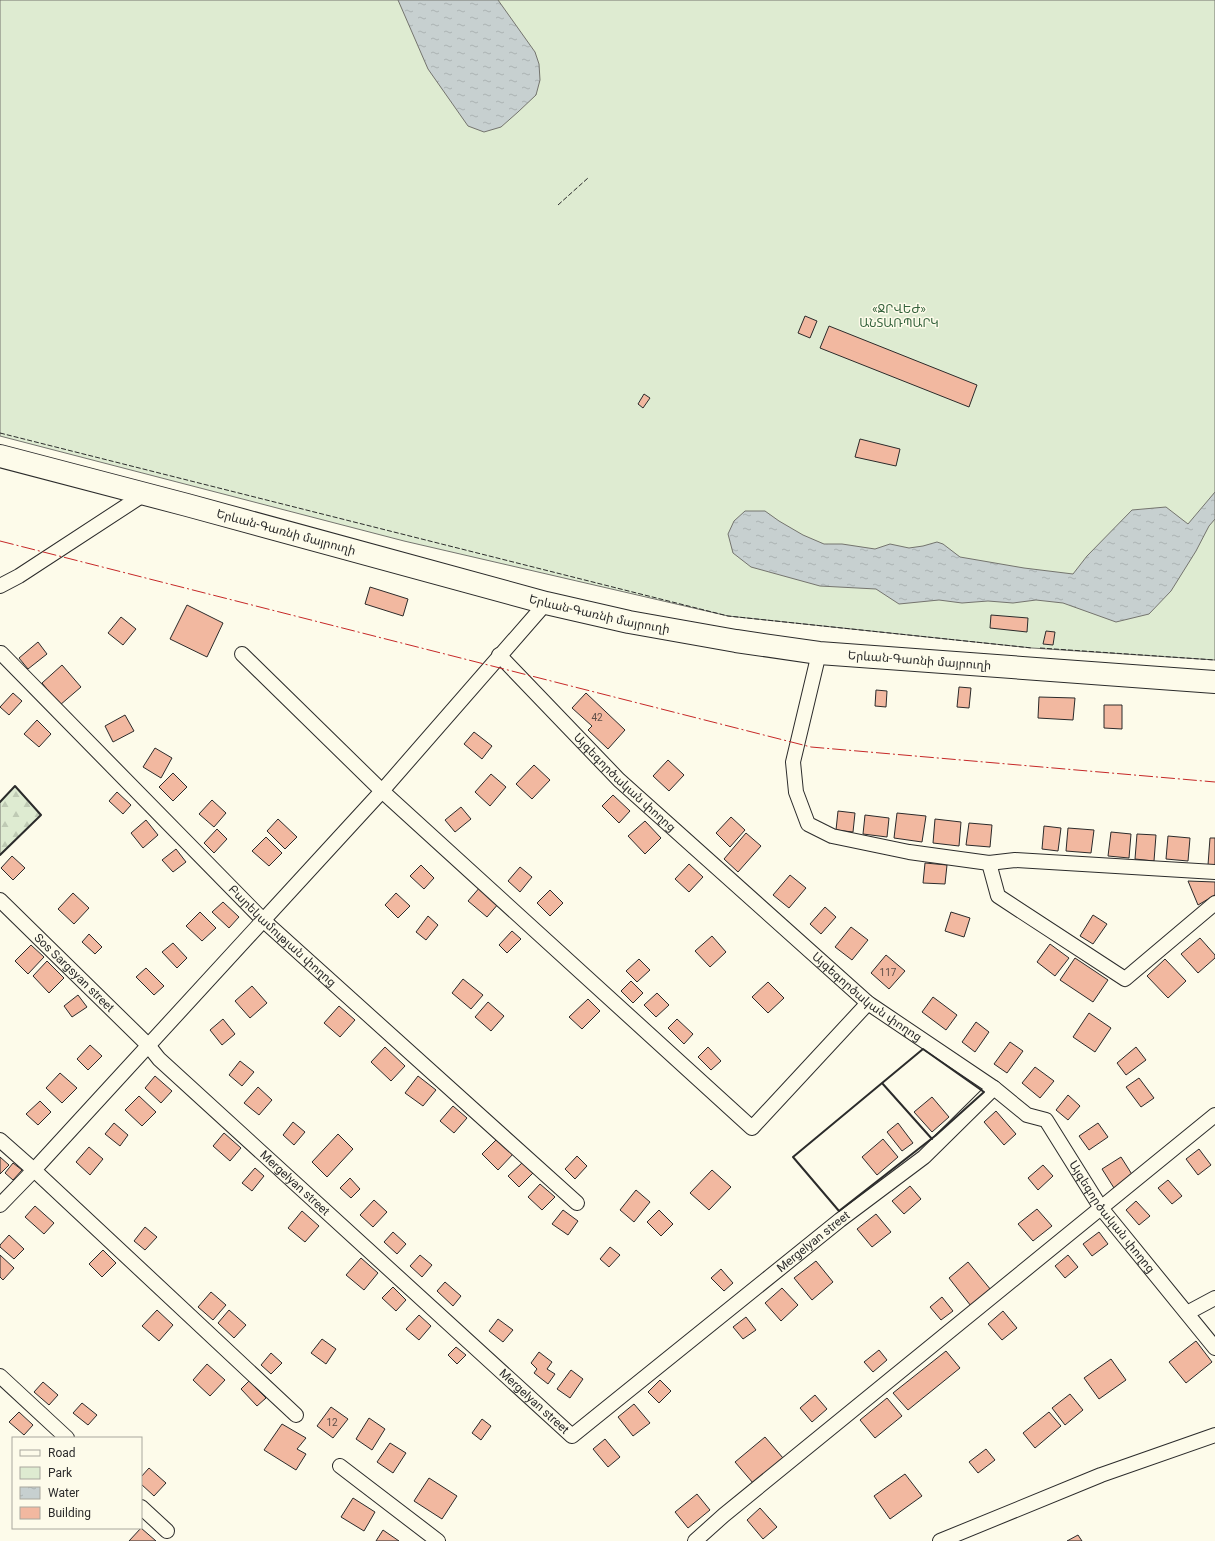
<svg xmlns="http://www.w3.org/2000/svg" width="1215" height="1541" font-family="Roboto,'Noto Sans Armenian',sans-serif">
  <style>
    .forest { fill: url(#forest-firs); stroke: #74746e }
    .green { fill: #deebd1; stroke: #74746e }
    .water { fill: url(#water-ripples); stroke: #74746e }
    .building { fill: #f2b8a0; stroke: #2b2b2b }
    .lines { fill: none; stroke-linecap: round; stroke-linejoin: round }
    .street-casing { stroke: #2b2b2b; stroke-width: 16 }
    .primary-casing { stroke: #2b2b2b; stroke-width: 24 }
    .street { stroke: #fdfbea; stroke-width: 14 }
    .primary { stroke: #fdfbea; stroke-width: 22 }
    .fence { stroke: #2b2b2b; stroke-width: 1; stroke-dasharray: 5 2; stroke-linecap: butt }
    .wall { stroke: #2b2b2b; stroke-width: 2 }
    .power { stroke: #c62828; stroke-width: 1; stroke-dasharray: 14 3 2 3; stroke-linecap: butt }
    .labels { text-anchor: middle; stroke-width: 3; stroke-linejoin: round; paint-order: stroke }
    .number-label { font-size: 10px; fill: #5d4e48 }
    .park-label { font-size: 12px; fill: #34623c; stroke: #fdfbea }
    .street-label { font-size: 12px; fill: #2b2b2b; stroke: #fdfbea }
  </style>
  <defs>
    <pattern id="forest-firs" width="22" height="20" patternUnits="userSpaceOnUse"><rect width="22" height="20" fill="#deebd1"/><path d="M5 1l3.5 6h-7zM16 11l3.5 6h-7z" fill="#bfcab4"/></pattern>
    <pattern id="water-ripples" width="26" height="14" patternUnits="userSpaceOnUse"><rect width="26" height="14" fill="#c7d0d0"/><path d="M2 4q2-2 4 0t4 0M15 11q2-2 4 0t4 0" fill="none" stroke="#abb3b3"/></pattern>
  </defs>
  <rect width="100%" height="100%" fill="#fdfbea"/>
  <path class="forest" d="M15,786L41,815L0,855V802Z"/>
  <path class="green" d="M0,0H1215V660L1032,648L728,616L404,541L0,436Z"/>
  <path class="water" d="M398,0H498L535,52L539,64L540,80L536,95L518,112L501,127L484,132L468,126L428,69Z
    M1215,492V519L1209,526L1196,551L1171,591L1149,614L1116,622L1063,603L1036,600L1013,603L988,601L962,603L939,600L899,604L876,589L820,586L751,567L733,553L728,534L734,521L745,511H765L779,521L803,535L824,544H842L875,549L890,544L909,548L923,546L937,542L943,544L960,557L1024,568L1073,574L1087,556L1132,510L1166,507L1188,524Z"/>
  <path class="building" d="M805,316L817,321L810,338L798,333Z
    M829,326L977,385L969,407L820,348Z
    M644,394L650,398L643,408L638,404Z
    M860,439L900,449L896,466L855,457Z
    M370,587L408,599L403,616L365,604Z
    M187,605L223,623L207,657L170,639Z
    M991,615L1028,618L1027,632L990,628Z
    M121,617L136,629L123,645L108,633Z
    M1046,631L1055,632L1053,645L1043,644Z
    M38,642L47,654L28,669L19,658Z
    M62,665L81,687L60,705L42,683Z
    M959,687L971,688L969,708L957,707Z
    M876,690L887,691L886,707L875,706Z
    M13,693L22,701L9,715L0,707Z
    M586,693L625,730L608,749L588,730L592,726L572,708Z
    M1039,697L1075,698L1073,720L1038,718Z
    M1104,705H1122V729L1104,728Z
    M125,715L134,731L113,742L105,726Z
    M37,720L51,734L39,747L24,734Z
    M474,732L492,746L482,759L464,744Z
    M155,748L172,758L161,778L143,767Z
    M668,760L684,775L669,791L653,776Z
    M534,765L550,780L532,799L516,784Z
    M173,773L187,787L173,801L159,787Z
    M491,774L506,787L490,806L475,792Z
    M117,792L131,805L123,814L109,801Z
    M613,795L630,811L619,823L602,806Z
    M212,800L226,813L214,827L199,814Z
    M461,807L471,819L455,832L445,820Z
    M838,811L855,813L853,832L836,830Z
    M897,813L926,816L922,842L894,838Z
    M865,815L889,818L887,837L863,834Z
    M731,817L745,830L730,847L716,833Z
    M278,819L297,837L285,849L267,831Z
    M935,819L961,822L959,846L933,843Z
    M146,820L158,835L143,848L131,833Z
    M645,821L661,838L645,854L628,836Z
    M969,823L992,825L990,847L966,845Z
    M1044,826L1061,828L1058,851L1042,849Z
    M1068,828L1094,830L1091,853L1066,851Z
    M217,829L227,839L214,853L204,843Z
    M1111,832L1131,834L1129,858L1108,856Z
    M746,833L761,846L738,872L724,859Z
    M1137,834L1156,835L1154,861L1135,859Z
    M1168,836L1190,838L1188,861L1166,859Z
    M266,837L282,853L269,866L252,851Z
    M1210,838H1215V866L1208,865Z
    M176,849L186,862L173,872L162,860Z
    M12,856L25,868L13,880L1,868Z
    M925,863L947,865L945,884L923,883Z
    M689,864L703,877L689,892L675,879Z
    M421,865L434,878L424,889L410,876Z
    M520,867L532,877L520,892L508,881Z
    M790,875L806,888L789,908L773,895Z
    M1188,881L1215,882V895L1198,905Z
    M481,886L499,903L487,917L468,901Z
    M550,890L563,903L550,916L537,903Z
    M73,893L89,908L74,924L58,909Z
    M396,893L410,906L398,918L385,905Z
    M223,902L239,917L229,928L212,912Z
    M825,907L836,917L821,934L810,924Z
    M200,912L216,928L202,941L186,926Z
    M951,912L970,918L964,937L945,931Z
    M1093,915L1107,924L1093,944L1080,936Z
    M428,916L438,925L426,940L416,932Z
    M851,927L868,940L852,960L835,947Z
    M512,931L521,939L507,953L499,945Z
    M89,934L102,947L95,954L82,942Z
    M712,936L726,952L710,967L695,951Z
    M1200,938L1215,955V958L1198,973L1181,954Z
    M173,943L187,958L177,968L162,952Z
    M1050,944L1069,958L1055,976L1037,962Z
    M31,945L44,957L28,974L15,961Z
    M886,955L905,971L889,989L871,973Z
    M1075,958L1108,980L1093,1002L1060,980Z
    M639,959L650,970L637,982L626,971Z
    M1165,959L1186,981L1168,998L1147,976Z
    M47,961L64,978L49,993L33,976Z
    M146,968L164,986L154,995L136,977Z
    M463,979L483,995L471,1009L452,993Z
    M631,981L643,993L633,1003L621,991Z
    M768,982L784,998L768,1013L752,997Z
    M252,986L267,1003L250,1018L235,1001Z
    M657,993L669,1005L656,1017L644,1005Z
    M78,995L87,1007L72,1017L64,1006Z
    M933,997L957,1015L946,1030L922,1012Z
    M588,999L600,1011L582,1029L569,1017Z
    M488,1002L504,1016L491,1031L475,1017Z
    M339,1006L355,1020L340,1037L324,1023Z
    M1089,1013L1111,1028L1095,1052L1073,1037Z
    M223,1019L235,1034L222,1045L210,1030Z
    M677,1019L693,1034L684,1044L668,1028Z
    M976,1022L989,1032L975,1052L962,1042Z
    M1010,1042L1023,1051L1007,1073L994,1064Z
    M90,1045L102,1056L88,1070L77,1059Z
    M385,1047L405,1066L391,1081L371,1062Z
    M708,1047L721,1061L711,1070L698,1057Z
    M1136,1047L1146,1060L1126,1075L1117,1063Z
    M240,1061L254,1072L242,1086L229,1075Z
    M1035,1067L1054,1081L1040,1098L1022,1083Z
    M60,1073L77,1088L62,1103L46,1088Z
    M155,1076L172,1091L161,1103L145,1088Z
    M418,1076L436,1090L423,1106L405,1093Z
    M1139,1078L1154,1098L1141,1107L1126,1087Z
    M258,1087L272,1100L259,1115L244,1103Z
    M1068,1095L1080,1106L1068,1120L1056,1110Z
    M139,1096L156,1112L142,1126L125,1110Z
    M932,1097L949,1117L932,1132L914,1112Z
    M40,1101L51,1112L38,1125L26,1114Z
    M453,1106L467,1118L454,1133L440,1121Z
    M996,1111L1016,1134L1004,1145L984,1122Z
    M293,1122L305,1132L294,1145L283,1135Z
    M114,1123L128,1135L120,1146L105,1134Z
    M898,1123L913,1143L902,1151L887,1132Z
    M1098,1123L1108,1137L1089,1150L1079,1136Z
    M224,1133L241,1148L230,1161L213,1146Z
    M338,1134L353,1149L327,1177L312,1162Z
    M498,1138L514,1153L498,1170L482,1154Z
    M883,1139L898,1157L877,1175L862,1157Z
    M89,1147L103,1159L90,1175L76,1162Z
    M1199,1149L1211,1165L1198,1175L1186,1159Z
    M577,1156L587,1166L575,1179L565,1169Z
    M0,1157L9,1165L0,1174Z
    M1121,1157L1133,1176L1114,1188L1102,1169Z
    M13,1163L22,1170L13,1180L5,1173Z
    M522,1163L533,1173L519,1187L508,1176Z
    M1043,1165L1053,1176L1038,1190L1028,1178Z
    M255,1168L264,1176L252,1191L242,1183Z
    M712,1170L731,1187L709,1210L690,1193Z
    M350,1178L360,1189L351,1198L340,1188Z
    M1168,1180L1182,1196L1172,1204L1158,1188Z
    M540,1184L555,1197L542,1210L528,1197Z
    M910,1186L921,1199L904,1214L892,1201Z
    M636,1190L650,1202L634,1222L620,1210Z
    M374,1200L387,1212L373,1227L360,1215Z
    M1136,1201L1150,1216L1139,1225L1126,1210Z
    M35,1206L54,1223L44,1234L25,1217Z
    M1037,1209L1052,1226L1033,1241L1018,1224Z
    M563,1210L578,1221L568,1235L552,1224Z
    M659,1210L673,1224L661,1236L647,1222Z
    M302,1211L319,1226L305,1242L288,1228Z
    M876,1214L891,1232L872,1247L857,1229Z
    M145,1227L157,1237L145,1250L134,1241Z
    M393,1232L406,1244L397,1254L384,1242Z
    M1099,1232L1108,1244L1092,1256L1083,1244Z
    M9,1235L24,1249L14,1259L0,1247V1245Z
    M610,1247L620,1255L609,1267L600,1259Z
    M103,1250L116,1263L102,1277L89,1264Z
    M0,1255L14,1268L3,1280L0,1277Z
    M420,1255L432,1265L422,1277L410,1266Z
    M1068,1255L1078,1267L1065,1278L1055,1266Z
    M361,1258L378,1273L364,1290L346,1275Z
    M816,1261L833,1282L812,1300L794,1278Z
    M968,1262L991,1290L971,1306L949,1278Z
    M721,1269L733,1283L724,1291L711,1278Z
    M445,1282L461,1296L453,1306L437,1291Z
    M393,1287L406,1300L396,1311L382,1298Z
    M782,1288L798,1305L781,1321L765,1303Z
    M211,1292L226,1305L213,1320L198,1307Z
    M942,1297L953,1311L941,1320L930,1307Z
    M157,1310L173,1325L159,1341L142,1326Z
    M229,1310L246,1325L234,1338L218,1323Z
    M1003,1311L1017,1328L1002,1340L988,1324Z
    M419,1315L431,1326L419,1340L406,1329Z
    M746,1317L756,1330L743,1339L733,1327Z
    M498,1319L513,1330L503,1342L489,1331Z
    M322,1339L336,1349L326,1364L311,1353Z
    M1196,1341L1212,1362L1186,1383L1169,1362Z
    M456,1347L466,1355L457,1364L448,1355Z
    M879,1350L887,1360L873,1372L864,1362Z
    M946,1351L960,1368L908,1410L893,1393Z
    M539,1352L552,1362L547,1369L555,1374L548,1384L534,1373L537,1369L531,1363Z
    M271,1353L282,1363L271,1374L261,1365Z
    M1111,1359L1126,1380L1099,1399L1084,1378Z
    M207,1364L225,1380L210,1396L193,1380Z
    M571,1370L583,1379L570,1398L557,1389Z
    M660,1380L671,1391L659,1403L648,1392Z
    M249,1381L266,1398L257,1406L241,1389Z
    M43,1382L58,1395L49,1405L34,1392Z
    M1070,1394L1083,1410L1065,1425L1052,1408Z
    M815,1395L827,1409L812,1422L800,1408Z
    M887,1398L902,1416L875,1438L860,1420Z
    M82,1403L97,1415L88,1425L73,1413Z
    M634,1404L650,1423L633,1436L618,1417Z
    M331,1407L348,1419L333,1438L317,1426Z
    M19,1412L33,1425L24,1435L9,1422Z
    M1049,1412L1061,1426L1035,1448L1023,1433Z
    M369,1418L385,1429L372,1450L356,1439Z
    M482,1419L491,1426L481,1440L472,1433Z
    M282,1424L306,1438L297,1449L306,1454L296,1470L264,1450Z
    M765,1437L783,1458L753,1483L735,1462Z
    M605,1439L620,1457L608,1467L593,1449Z
    M390,1443L406,1453L393,1473L377,1462Z
    M986,1449L995,1460L978,1473L969,1462Z
    M149,1468L166,1483L154,1496L141,1484V1477Z
    M905,1474L922,1496L890,1519L874,1496Z
    M429,1478L457,1496L442,1519L414,1501Z
    M697,1494L710,1510L688,1528L675,1512Z
    M353,1498L375,1512L364,1531L341,1517Z
    M760,1508L777,1527L763,1539L747,1520Z
    M141,1528L156,1541H129Z
    M383,1530L399,1541H376Z
    M1078,1535L1082,1541H1067Z"/>
  <g class="lines">
    <defs>
      <g id="street">
        <path d="M0,586L19,576L143,495"/>
        <path id="s1" d="M1,653L263,920L577,1203"/>
        <path d="M819,653L793,762L796,792L808,824L832,836L909,852L989,863L1015,860L1215,872"/>
        <path d="M242,654L382,791L752,1128L868,1003"/>
        <path id="s2" d="M499,655L619,780L868,1003L994,1088L1027,1115L1046,1120L1101,1208L1215,1348"/>
        <path d="M989,863L998,896L1125,979L1215,903"/>
        <path id="s3" d="M0,900L148,1045L159,1059L572,1436L840,1220L924,1157L994,1088"/>
        <path d="M0,1140L34,1170L296,1415"/>
        <path d="M0,1205L34,1170L382,791L546,603"/>
        <path d="M1187,1313L1215,1298"/>
        <path d="M0,1376L67,1438"/>
        <path d="M340,1466L438,1541"/>
        <path d="M141,1507L167,1531"/>
        <path d="M695,1541L724,1515L1215,1115"/>
        <path d="M940,1541L1101,1475L1215,1435"/>
      </g>
      <g id="primary">
        <path id="s4" d="M0,456L187,505L546,603L629,622L736,641L819,653L1215,682"/>
      </g>
    </defs>
    <use href="#street" class="street-casing"/>
    <use href="#primary" class="primary-casing"/>
    <use href="#street" class="street"/>
    <use href="#primary" class="primary"/>
    <path class="fence" d="M558,205L588,178
      M0,433L728,616L1032,648
      M1040,648L1215,660"/>
    <path class="wall" d="M0,802L15,786L41,815L0,855
      M923,1049L984,1092L935,1136L839,1211L793,1157Z
      M882,1083L932,1139"/>
    <path class="power" d="M0,541L811,747L1215,782"/>
  </g>
  <g class="labels">
    <g class="number-label">
      <text x="597" y="721">42</text>
      <text x="888" y="976">117</text>
      <text x="332" y="1426">12</text>
    </g>
    <g class="park-label">
      <text x="899" y="313">«ՋՐՎԵԺ»<tspan x="899" dy="14">ԱՆՏԱՌՊԱՐԿ</tspan></text>
    </g>
    <g class="street-label">
      <text dy="4" stroke="none"><textPath href="#s4" startOffset="296">Երևան-Գառնի մայրուղի</textPath></text>
      <text dy="4" stroke="none"><textPath href="#s4" startOffset="620">Երևան-Գառնի մայրուղի</textPath></text>
      <text dy="4" stroke="none"><textPath href="#s4" startOffset="944">Երևան-Գառնի մայրուղի</textPath></text>
      <text dy="4" stroke="none"><textPath href="#s2" startOffset="179">Այգեգործական փողոց</textPath></text>
      <text dy="4" stroke="none"><textPath href="#s1" startOffset="399">Բարեկամության փողոց</textPath></text>
      <text dy="4" stroke="none"><textPath href="#s3" startOffset="104">Sos Sargsyan street</textPath></text>
      <text dy="4" stroke="none"><textPath href="#s2" startOffset="503">Այգեգործական փողոց</textPath></text>
      <text dy="4" stroke="none"><textPath href="#s3" startOffset="409">Mergelyan street</textPath></text>
      <text dy="4" stroke="none"><textPath href="#s2" startOffset="839">Այգեգործական փողոց</textPath></text>
      <text dy="4" stroke="none"><textPath href="#s3" startOffset="1094">Mergelyan street</textPath></text>
      <text dy="4" stroke="none"><textPath href="#s3" startOffset="733">Mergelyan street</textPath></text>
    </g>
  </g>
  <rect x="12" y="1437" width="130" height="92" fill="#fdfbea" stroke="#a9a89e"/>
  <rect x="20" y="1450" width="20" height="6" fill="#fdfbea" stroke="#a9a89e"/>
  <text x="48" y="1457" font-size="12" fill="#2b2b2b">Road</text>
  <rect x="20" y="1467" width="20" height="12" fill="#deebd1" stroke="#a9a89e"/>
  <text x="48" y="1477" font-size="12" fill="#2b2b2b">Park</text>
  <rect x="20" y="1487" width="20" height="12" fill="url(#water-ripples)" stroke="#a9a89e"/>
  <text x="48" y="1497" font-size="12" fill="#2b2b2b">Water</text>
  <rect x="20" y="1507" width="20" height="12" fill="#f2b8a0" stroke="#a9a89e"/>
  <text x="48" y="1517" font-size="12" fill="#2b2b2b">Building</text>
</svg>
